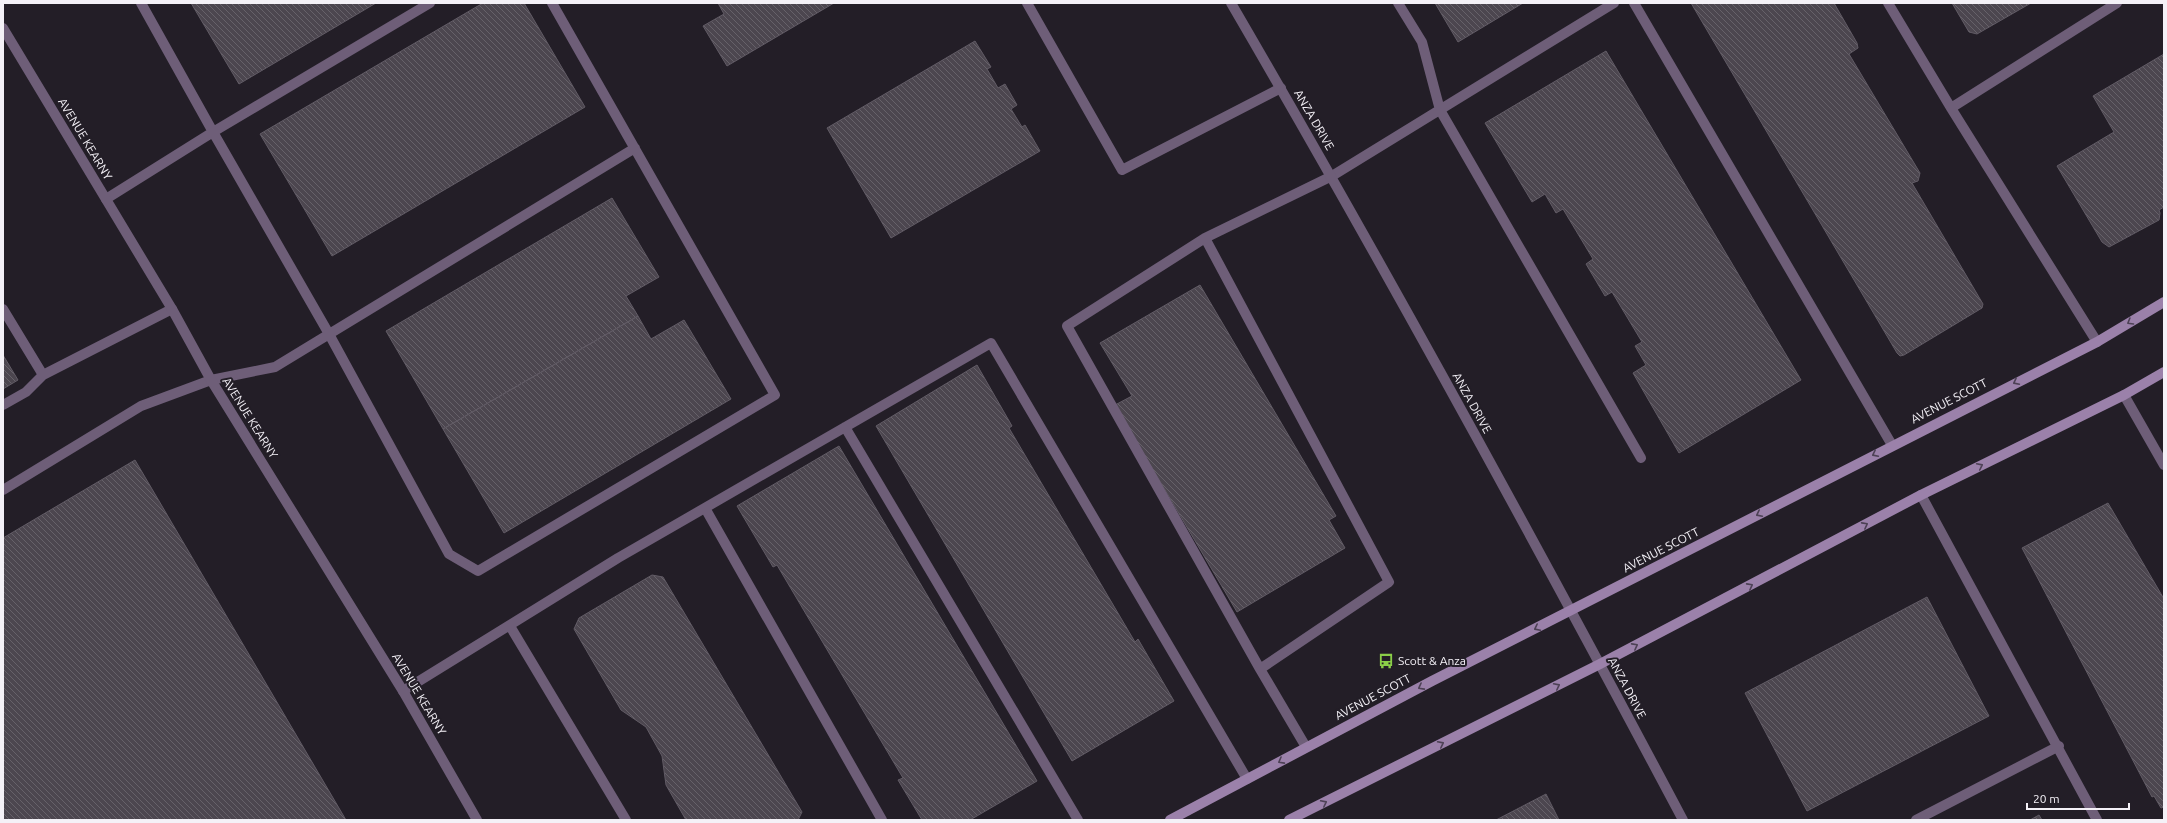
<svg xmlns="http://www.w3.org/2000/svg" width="2167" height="823" font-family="Ubuntu,sans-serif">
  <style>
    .building { fill: url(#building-back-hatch); stroke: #615b65 }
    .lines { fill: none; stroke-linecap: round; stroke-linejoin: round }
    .lane { stroke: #6e5e78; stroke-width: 10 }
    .street { stroke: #6e5e78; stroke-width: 10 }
    .secondary { stroke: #9b81aa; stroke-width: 10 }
    .oneway { stroke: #4d4155 }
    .labels { text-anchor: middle; stroke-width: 4; stroke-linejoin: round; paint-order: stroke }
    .street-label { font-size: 12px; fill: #f4f1f7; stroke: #231e27 }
    .poi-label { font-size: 12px; fill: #f4f1f7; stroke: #231e27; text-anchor: start }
  </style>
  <defs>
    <pattern id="building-back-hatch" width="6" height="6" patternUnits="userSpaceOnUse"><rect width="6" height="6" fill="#4c464f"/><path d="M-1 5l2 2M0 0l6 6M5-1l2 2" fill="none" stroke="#666169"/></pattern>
  </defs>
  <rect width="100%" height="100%" fill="#231e27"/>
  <path class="building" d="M191,3H376L239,84Z
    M483,3H524L585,107L332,256L260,134Z
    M718,3H834L727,66L703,26L724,14Z
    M1435,3H1523L1458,42Z
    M1691,3H1834L1857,43L1858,48L1849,54L1920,173L1918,181L1912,183L1983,304L1982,308L1904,355L1900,356L1897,353Z
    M1952,3H2031L1977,34L1969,32Z
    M975,41L991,67L987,69L998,88L1005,84L1017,105L1011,109L1022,127L1025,125L1040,151L891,238L827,128Z
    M1606,51L1801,380L1679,453L1633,373L1646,365L1635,346L1642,342L1612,292L1605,296L1586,264L1593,259L1563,209L1556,213L1545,194L1532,202L1485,123Z
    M2164,54V207L2159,210L2160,213L2159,220L2109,247L2102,242L2057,166L2114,132L2093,96Z
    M612,198L659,277L626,296L638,316L443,429L386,331Z
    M1200,285L1336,516L1329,520L1345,548L1237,612L1115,405L1132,396L1100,343Z
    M638,316L651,339L684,320L731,399L504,533L443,429Z
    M3,355L18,380L3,389Z
    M977,365L1012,426L1009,428L1135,642L1138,639L1174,701L1072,761L876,426Z
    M839,446L1037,781L970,820H922L898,780L903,778L777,565L773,567L737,506Z
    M135,460L346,820H3V538Z
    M2108,503L2164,599V807L2161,808L2154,796L2152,797L2022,548Z
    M652,575L663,577L802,812L798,820H686L666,785L662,756L646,727L621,710L574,629L579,618Z
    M1927,597L1989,716L1807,811L1745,693Z
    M1546,794L1559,820H1496Z
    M2039,815L2042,820H2030Z"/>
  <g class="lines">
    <path class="lane" d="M141,3L213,132L329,334L449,554L478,571L775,395L552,3
      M1027,3L1122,170L1281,88
      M1398,3L1422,42L1440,110L1641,458
      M1634,3L1892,445
      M1888,3L1951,108L2097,342
      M1951,108L2117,3
      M106,199L213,132L430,3
      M1205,238L1389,582L1260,669L1067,326L1205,238L1332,176L1614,3
      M3,309L43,375L172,309
      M2124,395L2164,465
      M3,405L26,392L43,375
      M845,427L1078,820
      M3,490L141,406L211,380L275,367L635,148
      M1921,495L2097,820
      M705,508L882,820
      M510,626L626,820
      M1260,669L1306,747
      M403,691L618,558L991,343L1247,779
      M1916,820L2059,746"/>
    <path class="street" d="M1231,3C1388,272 1537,545 1683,820
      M3,28L172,309L211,380L403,691L477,820"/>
    <path class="secondary" d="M1170,820L1432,681L2097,342L2164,302
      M1289,820L1600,664L1921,495L2124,395L2164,372"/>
  </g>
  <defs><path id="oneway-chevron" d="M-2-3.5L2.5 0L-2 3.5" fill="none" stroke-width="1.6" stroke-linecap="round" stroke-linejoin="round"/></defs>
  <g class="oneway">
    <use href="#oneway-chevron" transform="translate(2130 322) rotate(149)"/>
    <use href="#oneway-chevron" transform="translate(2016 382) rotate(153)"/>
    <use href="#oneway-chevron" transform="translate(1875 454) rotate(153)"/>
    <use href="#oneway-chevron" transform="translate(1980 466) rotate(-26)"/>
    <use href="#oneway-chevron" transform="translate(1759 514) rotate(153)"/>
    <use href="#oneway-chevron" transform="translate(1865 525) rotate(-28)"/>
    <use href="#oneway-chevron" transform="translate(1750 586) rotate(-28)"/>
    <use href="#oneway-chevron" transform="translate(1537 628) rotate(153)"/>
    <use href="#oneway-chevron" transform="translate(1635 646) rotate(-28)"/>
    <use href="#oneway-chevron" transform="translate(1557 686) rotate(-27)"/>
    <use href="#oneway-chevron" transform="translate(1421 687) rotate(152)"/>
    <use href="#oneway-chevron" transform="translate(1441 744) rotate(-27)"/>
    <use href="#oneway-chevron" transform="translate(1281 761) rotate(151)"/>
    <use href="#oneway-chevron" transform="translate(1324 803) rotate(-27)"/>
  </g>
  <defs>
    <symbol id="bus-bare" viewBox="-9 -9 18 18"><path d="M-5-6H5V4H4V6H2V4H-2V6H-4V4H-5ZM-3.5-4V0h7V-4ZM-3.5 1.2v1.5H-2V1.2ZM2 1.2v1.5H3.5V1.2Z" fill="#8ace48" stroke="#231e27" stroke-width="2.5" paint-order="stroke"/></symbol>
  </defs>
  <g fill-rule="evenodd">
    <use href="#bus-bare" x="1375" y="650" width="22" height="22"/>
  </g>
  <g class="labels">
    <g class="street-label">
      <text transform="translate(1314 120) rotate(60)" y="4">ANZA DRIVE</text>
      <text transform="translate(85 139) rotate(59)" y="4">AVENUE KEARNY</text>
      <text transform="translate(1949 401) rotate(-27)" y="4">AVENUE SCOTT</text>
      <text transform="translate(1472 403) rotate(61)" y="4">ANZA DRIVE</text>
      <text transform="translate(250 418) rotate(58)" y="4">AVENUE KEARNY</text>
      <text transform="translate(1661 550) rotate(-27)" y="4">AVENUE SCOTT</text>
      <text transform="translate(1627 688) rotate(62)" y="4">ANZA DRIVE</text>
      <text transform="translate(419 694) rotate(59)" y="4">AVENUE KEARNY</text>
      <text transform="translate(1373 697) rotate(-28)" y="4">AVENUE SCOTT</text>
    </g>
    <g class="poi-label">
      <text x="1398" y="665">Scott &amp; Anza</text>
    </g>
  </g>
  <rect width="2167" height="823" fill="none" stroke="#f4f1f7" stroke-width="8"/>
  <path d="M2027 803v6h102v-6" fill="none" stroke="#f4f1f7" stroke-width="2"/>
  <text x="2033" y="803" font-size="12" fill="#f4f1f7" stroke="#231e27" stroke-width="3" paint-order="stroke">20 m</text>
</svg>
